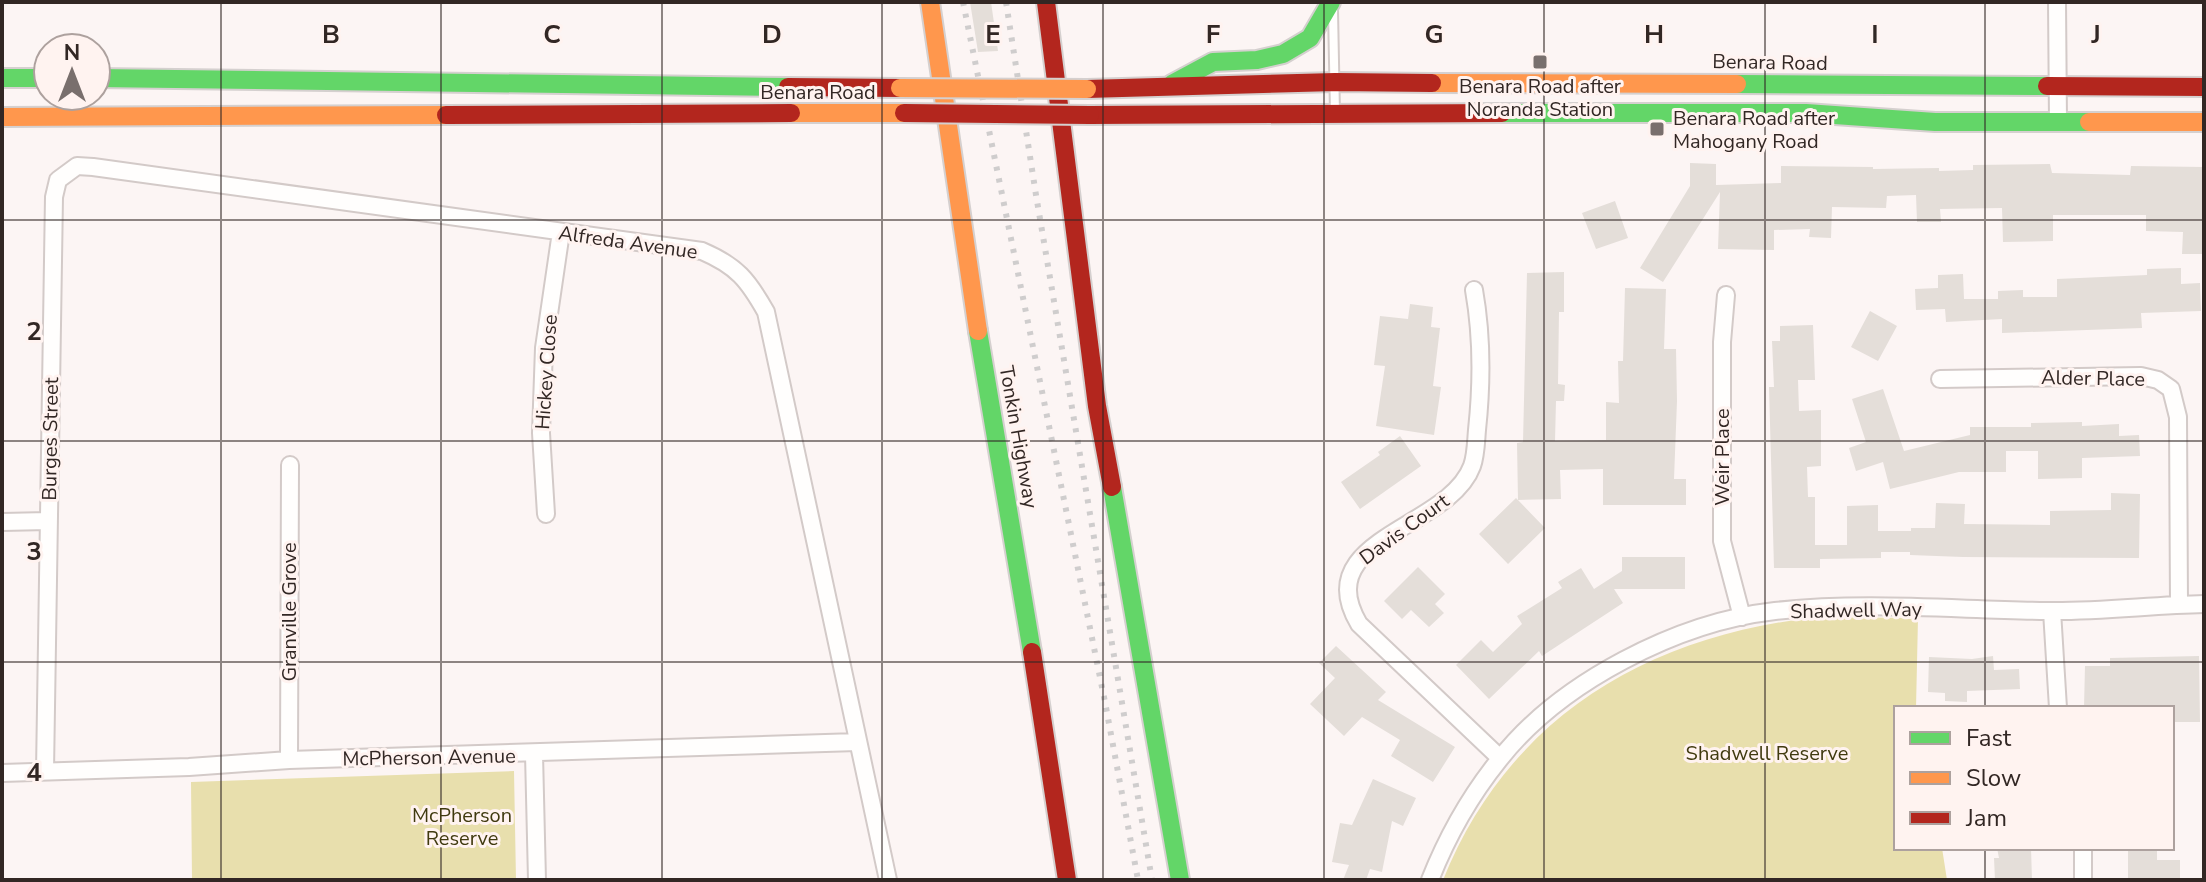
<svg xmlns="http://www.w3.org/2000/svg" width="2206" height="882" font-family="'Nunito Sans',sans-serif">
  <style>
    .park { fill: #e8dfad }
    .building { fill: #e4ded9 }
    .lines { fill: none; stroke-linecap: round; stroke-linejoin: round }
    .lane-casing { stroke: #d3cac8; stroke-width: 12 }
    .street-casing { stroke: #d3cac8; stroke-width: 20 }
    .fast-casing { stroke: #d5d0cf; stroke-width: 22 }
    .slow-casing { stroke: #d5d0cf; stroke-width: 22 }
    .jam-casing { stroke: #d5d0cf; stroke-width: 22 }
    .lane { stroke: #fffefd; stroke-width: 8 }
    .street { stroke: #fffefd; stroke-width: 16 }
    .fast { stroke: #63d668; stroke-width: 18 }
    .slow { stroke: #ff974d; stroke-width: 18 }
    .jam { stroke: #b3261e; stroke-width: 18 }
    .rail { stroke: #cfcdcd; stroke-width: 6; stroke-dasharray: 4 8; stroke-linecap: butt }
    .slow-bridge-casing { stroke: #d5d0cf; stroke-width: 22; stroke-linecap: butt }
    .jam-bridge-casing { stroke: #d5d0cf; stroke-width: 22; stroke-linecap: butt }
    .slow-bridge { stroke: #ff974d; stroke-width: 18 }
    .jam-bridge { stroke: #b3261e; stroke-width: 18 }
    .grid { fill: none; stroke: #322724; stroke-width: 2; stroke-opacity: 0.55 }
    .poi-dot { fill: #796f6d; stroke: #fff3f0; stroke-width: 3 }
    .labels { text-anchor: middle; stroke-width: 6; stroke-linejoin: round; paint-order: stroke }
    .street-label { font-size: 20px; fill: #322724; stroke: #fff3f0 }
    .poi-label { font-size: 20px; fill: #322724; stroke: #fff3f0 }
    .park-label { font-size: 20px; fill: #403a0f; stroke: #fff3f0 }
    .grid-label { font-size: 26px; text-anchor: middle; font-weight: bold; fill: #322724; stroke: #fff3f0; stroke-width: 6; stroke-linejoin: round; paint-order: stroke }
  </style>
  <rect width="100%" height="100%" fill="#fcf5f4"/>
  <path class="park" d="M1819,617L1918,618L1916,708H1896V848H1942L1947,880H1443C1509,716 1649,635 1819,617Z
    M514,771L516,880H192L191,782Z"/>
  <path class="building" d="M970,2H991L998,51L978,52Z
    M1690,163L1716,164V185L1781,183V166L1873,167V169L1939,168V171L1973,170V165L2050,164L2052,173L2130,175L2131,166L2204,167V254H2182L2183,232L2146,231V215H2053V241L2003,242L2002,208L1940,209L1941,222H1917L1916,195L1887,196L1886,208L1832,207L1831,238L1809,237L1810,229L1774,230V250L1718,249L1720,192L1663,282L1640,268L1690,186Z
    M1615,201L1628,238L1596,249L1582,213Z
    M2181,268V284L2200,283L2201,311L2141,313L2142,328L2002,333V319L1946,322L1945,309L1916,310L1915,289L1938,288V275L1963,274L1964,299H1998V291L2023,290V297H2057V279L2147,275V269Z
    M1564,272V312H1559L1558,384L1565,385L1564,401H1556L1555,441L1606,440V402L1619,403L1618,361H1623L1625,288L1666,289L1664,349H1676L1677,401L1674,479H1686V505H1603V469L1560,470L1561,499L1518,500L1517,443L1523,442L1527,273Z
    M1410,304L1433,307L1431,327L1440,328L1433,386L1441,387L1434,435L1376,426L1385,366L1374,365L1380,316L1408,319Z
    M1870,311L1897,326L1878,361L1851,347Z
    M1813,325L1815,380H1798L1799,411L1821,410V466L1807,467L1808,497H1815V545H1847V506L1878,505V531H1911V528H1935L1936,503L1965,504L1964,524L2050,525V511L2111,510V493L2140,494L2139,558L1963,557L1910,555V552H1881V558L1820,559V568H1774L1769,387H1774L1772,341H1780V326Z
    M1883,389L1904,451L1970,435V427H2031V423L2082,422V426L2119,424V436L2139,435L2140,456L2082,458V478L2038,479V451H2006V472H1959L1890,489L1883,462L1856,471L1849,448L1866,442L1852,399Z
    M1400,436L1421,466L1360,509L1341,482L1380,455L1378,452Z
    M1516,498L1545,528L1508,564L1479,534Z
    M1622,557H1685V589H1614L1623,603L1542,656L1539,651L1489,699L1456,665L1481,640L1493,652L1522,624L1517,616L1562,588L1558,582L1581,568L1594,589L1622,571Z
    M1418,567L1445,594L1435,604L1444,613L1429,627L1411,610L1402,619L1384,601Z
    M1336,646L1386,692L1378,700L1455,747L1433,782L1391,756L1400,740L1362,717L1344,736L1310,704L1335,678L1319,663Z
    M1993,656L1994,670L2019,669L2020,689L1967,691V702L1945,701V693L1928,692L1929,657L1972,659Z
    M2199,656L2200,722H2172V708H2084L2085,666H2110V658Z
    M1373,779L1416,798L1403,826L1392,821L1382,872L1370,869L1366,880H1343L1349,865L1332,862L1340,823L1352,825Z
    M1997,848H2031L2032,880H1995L1994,858H1999Z
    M2128,850H2157V860H2180V880H2128Z"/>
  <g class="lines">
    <defs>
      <path id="lane" d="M1333,10L1335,113"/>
      <path id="street" d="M2057,2L2058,122
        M1474,290C1482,335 1482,383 1477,430C1476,441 1476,455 1472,466C1449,529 1308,538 1359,624L1500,758
        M1726,295L1722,342V541L1742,617
        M1940,379L2141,376L2158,380L2171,389L2178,417L2179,605
        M546,514L541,433L544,348L561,232
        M2,522L48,521
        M2052,611L2058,708
        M534,754L537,880
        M289,760L290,465
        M45,771L54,197L58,180L77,166L93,167L702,251C737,266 748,280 766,312L888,880
        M2,773L189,767L289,760L857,742
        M2083,848V880
        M1430,880C1447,837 1470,796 1499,760C1560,682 1678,622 1775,611C1865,601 1957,610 2047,611C2099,612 2152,605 2204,604"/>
      <path id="fast" d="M2,78H48
        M96,78L788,87
        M1172,84L1213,62L1257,60L1283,54L1310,38L1331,2
        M1737,84L2047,86
        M1502,113H1806L1935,122H2089
        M978,331L1032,652
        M1112,487L1180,880"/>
      <path id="slow" d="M930,2L978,331
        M1432,83L1737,84
        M791,113H904
        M2,117L446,115
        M2089,122H2204"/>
      <path id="jam" d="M1046,2L1097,406L1112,487
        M2047,86L2204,87
        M788,87L900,88
        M1087,89L1335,82L1432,83
        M446,115L791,113
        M1090,115L1502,113
        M1032,652L1067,880"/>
    </defs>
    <use href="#lane" class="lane-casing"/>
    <use href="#street" class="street-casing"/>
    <use href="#fast" class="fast-casing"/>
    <use href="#slow" class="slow-casing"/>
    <use href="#jam" class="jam-casing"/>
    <use href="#lane" class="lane"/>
    <use href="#street" class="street"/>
    <use href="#fast" class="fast"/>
    <use href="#slow" class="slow"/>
    <use href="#jam" class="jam"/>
    <path class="rail" d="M963,2L1105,702L1138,880
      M1006,2L1036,195L1152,880"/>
    <defs>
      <path id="slow-bridge" d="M900,88L1087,89"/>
      <path id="jam-bridge" d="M904,113L1090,115"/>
    </defs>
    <use href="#slow-bridge" class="slow-bridge-casing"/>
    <use href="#jam-bridge" class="jam-bridge-casing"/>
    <use href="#slow-bridge" class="slow-bridge"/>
    <use href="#jam-bridge" class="jam-bridge"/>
  </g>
  <path class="grid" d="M221,2V880M441,2V880M662,2V880M882,2V880M1103,2V880M1324,2V880M1544,2V880M1765,2V880M1985,2V708M2,220H2204M2,441H2204M2,662H2204M1985,848V880"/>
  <g class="poi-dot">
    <rect x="1532" y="54" width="16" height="16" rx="4"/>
    <rect x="1649" y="121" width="16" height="16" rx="4"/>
  </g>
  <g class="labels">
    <g class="street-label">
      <text transform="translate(1770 62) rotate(1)" y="7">Benara Road</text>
      <text x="818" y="99">Benara Road</text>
      <text transform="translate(628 242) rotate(8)" y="7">Alfreda Avenue</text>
      <text transform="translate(546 372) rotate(-86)" y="7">Hickey Close</text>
      <text transform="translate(2093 378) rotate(1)" y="7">Alder Place</text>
      <text transform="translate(1019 437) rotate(80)" y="7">Tonkin Highway</text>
      <text transform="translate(50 439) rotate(-89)" y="7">Burges Street</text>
      <text transform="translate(1722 457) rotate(-90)" y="7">Weir Place</text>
      <text transform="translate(1404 529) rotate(-36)" y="7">Davis Court</text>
      <text transform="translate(1856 610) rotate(-1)" y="7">Shadwell Way</text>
      <text transform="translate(289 612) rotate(-90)" y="7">Granville Grove</text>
      <text transform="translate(429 757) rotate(-1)" y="7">McPherson Avenue</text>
    </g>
    <g class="poi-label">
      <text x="1540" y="93">Benara Road after<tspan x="1540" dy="23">Noranda Station</tspan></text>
      <text x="1673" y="125" text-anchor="start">Benara Road after<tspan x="1673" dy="23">Mahogany Road</tspan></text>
    </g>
    <g class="park-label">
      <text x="1767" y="760">Shadwell Reserve</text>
      <text x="462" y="822">McPherson<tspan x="462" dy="23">Reserve</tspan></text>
    </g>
  </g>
  <g class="grid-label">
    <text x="331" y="43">B</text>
    <text x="552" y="43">C</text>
    <text x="772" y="43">D</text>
    <text x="993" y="43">E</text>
    <text x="1213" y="43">F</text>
    <text x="1434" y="43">G</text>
    <text x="1654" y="43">H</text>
    <text x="1875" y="43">I</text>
    <text x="2096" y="43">J</text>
    <text x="34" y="340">2</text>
    <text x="34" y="560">3</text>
    <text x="34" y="781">4</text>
  </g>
  <rect width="2206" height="882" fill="none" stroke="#322724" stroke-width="8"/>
  <rect x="1894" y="706" width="280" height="144" fill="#fff3f0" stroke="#ada19e" stroke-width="2"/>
  <rect x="1910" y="732" width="40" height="12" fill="#63d668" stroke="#ada19e" stroke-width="2"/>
  <text x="1966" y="746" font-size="24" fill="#322724">Fast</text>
  <rect x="1910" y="772" width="40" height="12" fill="#ff974d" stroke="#ada19e" stroke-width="2"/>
  <text x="1966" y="786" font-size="24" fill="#322724">Slow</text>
  <rect x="1910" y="812" width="40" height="12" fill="#b3261e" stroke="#ada19e" stroke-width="2"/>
  <text x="1966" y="826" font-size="24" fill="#322724">Jam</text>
  <g transform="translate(72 72)"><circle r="38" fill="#fff3f0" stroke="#ada19e" stroke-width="2"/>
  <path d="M0-6L14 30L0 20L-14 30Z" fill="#796f6d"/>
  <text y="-12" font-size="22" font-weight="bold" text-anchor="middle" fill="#322724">N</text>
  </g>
</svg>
